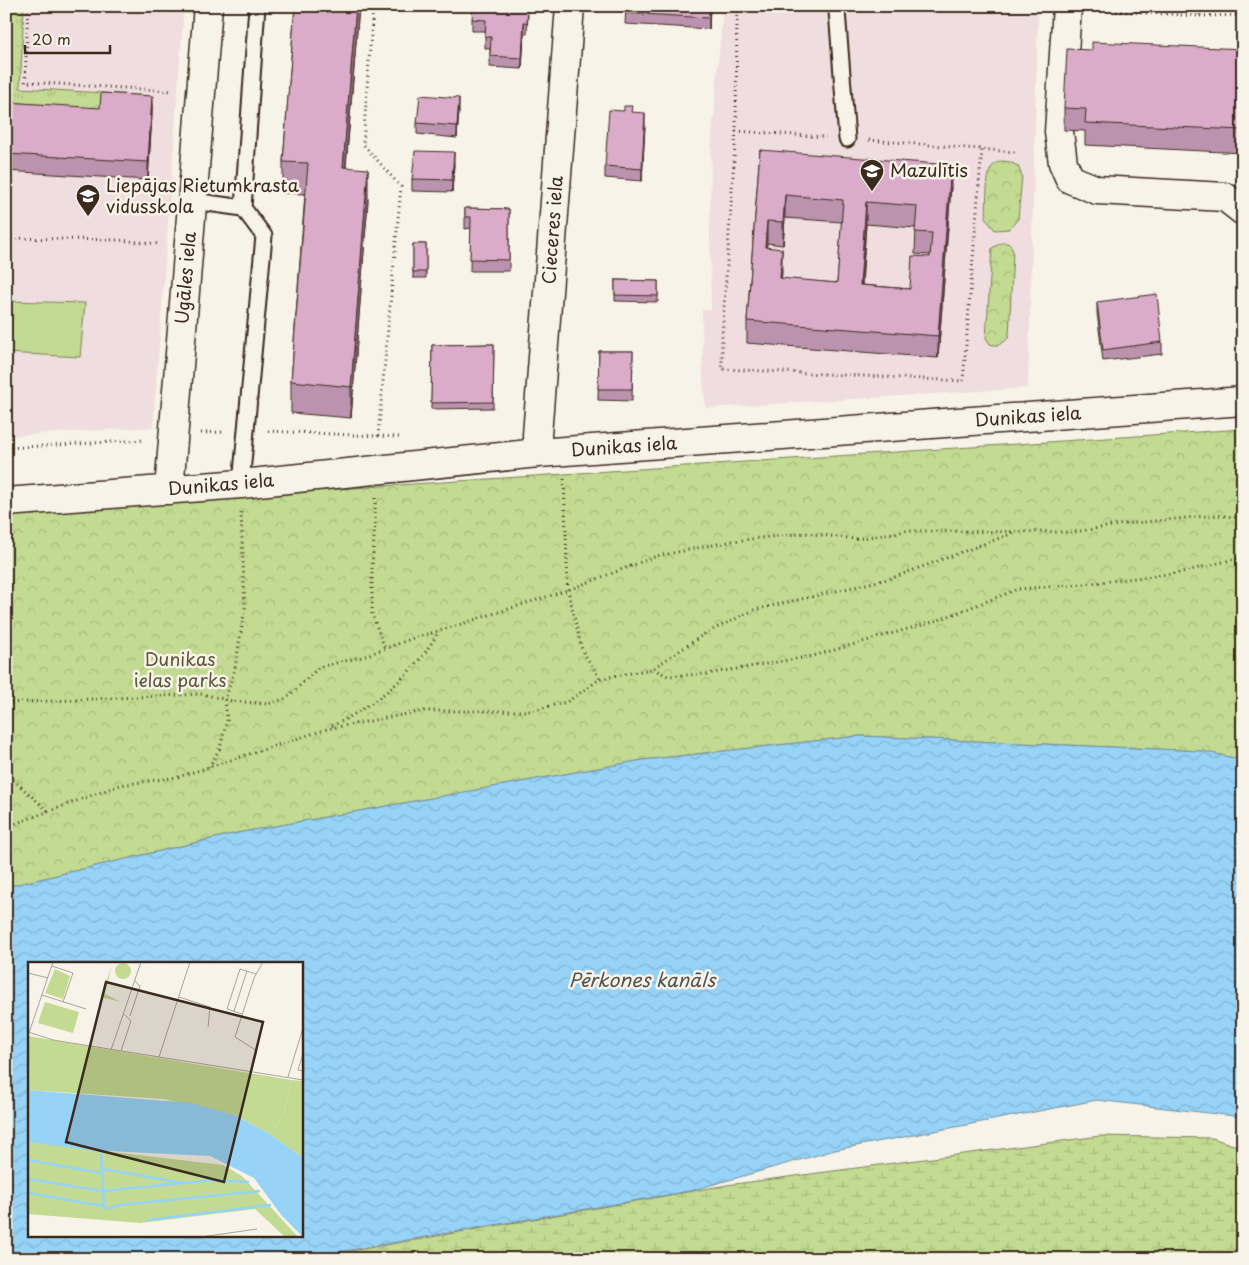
<svg xmlns="http://www.w3.org/2000/svg" width="1249" height="1265" font-family="'Playpen Sans',sans-serif">
  <style>
    .built { fill: #efdddf }
    .grass { fill: url(#grass-tufts); stroke: #7e8258 }
    .wetland { fill: url(#wetland-marsh); stroke: #7e8258 }
    .park { fill: url(#park-crowns); stroke: #7e8258 }
    .garden { fill: #c2da91; stroke: #7e8258 }
    .water { fill: url(#water-waves); stroke: #728fa0; fill-rule: evenodd }
    .lines { fill: none; stroke-linecap: round; stroke-linejoin: round }
    .stream { stroke: #728fa0; stroke-width: 9 }
    .lane-casing { stroke: #3b2a1e; stroke-width: 19 }
    .street-casing { stroke: #3b2a1e; stroke-width: 31 }
    .path { stroke: #3b2a1e; stroke-width: 3; stroke-dasharray: 1 4; stroke-linecap: butt }
    .lane { stroke: #f7f3e8; stroke-width: 15 }
    .street { stroke: #f7f3e8; stroke-width: 28 }
    .wall { fill: #bc93ae; stroke: #3b2a1e; fill-rule: evenodd }
    .shaded-wall { fill: #99788d; stroke: #3b2a1e }
    .building { fill: #dbabca; stroke: #3b2a1e; fill-rule: evenodd }
    .labels { text-anchor: middle; stroke-width: 5; stroke-linejoin: round; paint-order: stroke }
    .poi-label { font-size: 18px; fill: #3b2a1e; stroke: #f7f3e8; text-anchor: start }
    .street-label { font-size: 18px; fill: #3b2a1e; stroke: #f7f3e8 }
    .park-label { font-size: 18px; fill: #5d563b; stroke: #f7f3e8 }
    .water-label { font-size: 19px; font-style: italic; fill: #525454; stroke: #f7f3e8 }
    .inset-river { fill: none; stroke: #96d3f7; stroke-width: 2.5 }
    .inset-road { fill: none; stroke: #aca397; stroke-width: 1 }
    .view { fill: #3b2a1e; fill-opacity: 0.15; stroke: #3b2a1e; stroke-width: 2.5 }
    .inset-edge { fill: none; stroke: #3b2a1e; stroke-width: 2.5 }
  </style>
  <defs>
    <pattern id="grass-tufts" width="24" height="20" patternUnits="userSpaceOnUse" patternTransform="scale(1.25)"><rect width="24" height="20" fill="#c2da91"/><path d="M3 7l-1-3M5 7V3M7 7l1-3M15 17l-1-3M17 17v-4M19 17l1-3" fill="none" stroke="#a8bb7d"/></pattern>
    <pattern id="wetland-marsh" width="20" height="14" patternUnits="userSpaceOnUse" patternTransform="scale(1.25)"><rect width="20" height="14" fill="#c2da91"/><path d="M1 5h8M5 5V1M11 12h8M15 12V8" fill="none" stroke="#a8bb7d"/></pattern>
    <pattern id="park-crowns" width="20" height="18" patternUnits="userSpaceOnUse" patternTransform="scale(1.25)"><rect width="20" height="18" fill="#c2da91"/><path d="M2 6a3 3 0 1 1 6 0M12 15a3 3 0 1 1 6 0" fill="none" stroke="#a8bb7d"/></pattern>
    <pattern id="water-waves" width="16" height="10" patternUnits="userSpaceOnUse" patternTransform="scale(1.25)"><rect width="16" height="10" fill="#96d3f7"/><path d="M0 5q4-4 8 0t8 0" fill="none" stroke="#82b5d3"/></pattern>
  </defs>
  <rect width="100%" height="100%" fill="#f7f3e8"/>
  <filter id="ink" filterUnits="userSpaceOnUse"><feTurbulence type="fractalNoise" baseFrequency=".02" numOctaves="2"/><feDisplacementMap in="SourceGraphic" scale="10" xChannelSelector="R" yChannelSelector="G"/><feConvolveMatrix kernelMatrix="1 2 1 2 8 2 1 2 1" color-interpolation-filters="sRGB"/></filter>
  <g filter="url(#ink)">
    <path class="built" d="M6,6H184L153,427L6,436Z
      M723,6H965L1038,12L1028,388L706,408L703,382L702,310H711L710,234L711,150Z"/>
    <path class="grass" d="M6,6H24L20,88L154,96L152,114L6,119Z
      M152,6H191L190,13L152,11Z"/>
    <path class="wetland" d="M1100,1136L1212,1138L1243,1148V1259H306L727,1185Z"/>
    <path class="park" d="M1002,161L1010,162L1018,166L1022,176L1018,219L1009,229L995,230L986,219C987,207 985,176 992,167C994,163 998,162 1002,161Z
      M1003,242L1010,244L1013,251L1009,337C1003,343 999,347 990,344L986,338L992,248Z
      M1243,429V760L1202,751L860,736L643,760L237,833L6,887V511Z"/>
    <path class="garden" d="M6,301L85,303L80,357L6,353Z"/>
    <path class="water" d="M860,736L1202,751L1243,760V1117L1097,1100L835,1150L690,1191L298,1259H6V887L237,833L643,760ZM29,964H301V1236H29Z"/>
    <g class="lines">
      <path class="stream" d="M1225,1259L1243,1256"/>
      <defs>
        <path id="lane" d="M834,6L837,11L847,139
          M193,201L243,208L264,236L241,484
          M243,208L257,6"/>
        <path id="street" d="M1067,6L1059,132L1063,163L1070,179L1097,190L1225,197L1243,211
          M538,453L537,435L570,6
          M169,490L208,6
          M6,502L241,484L538,453L1243,401"/>
      </defs>
      <use href="#lane" class="lane-casing"/>
      <use href="#street" class="street-casing"/>
      <path class="path" d="M28,6L25,82L173,91
        M373,6L363,144L401,187L378,436
        M737,6L736,131L826,137
        M1096,10L1200,16V6
        M1200,16L1243,15
        M736,131L722,337V369L963,381L982,149
        M869,140L1015,152
        M6,238L118,240L160,244
        M268,431L399,437
        M201,433L224,432
        M6,448L145,440
        M564,479L568,590L582,650L600,679
        M375,498V523L372,567V614L385,649
        M653,669L668,676L707,674L813,656L936,621L1018,589L1084,584L1178,573L1243,557
        M6,703L202,694L232,701L268,704L287,698L319,667L362,657L419,636L439,631L568,590L657,556L733,541L806,533L856,539L906,531L1075,532L1124,524L1217,515L1243,518
        M332,726C375,705 415,674 439,631
        M209,767L220,748L227,720L225,700L235,668L245,608L241,512
        M6,773L48,811
        M6,827L120,785L178,777L327,729L423,711H530L567,702L600,679L652,669L706,633L754,610L892,578L1016,532"/>
      <use href="#lane" class="lane"/>
      <use href="#street" class="street"/>
    </g>
    <path class="wall" d="M295,6H359L346,167L368,200L351,418L291,413V381L305,194L283,193V162Z
      M626,6H710L709,29L625,24Z
      M528,14L527,34H524L522,69L490,67V49L485,48V31H472V19Z
      M1243,49V153L1085,145V131L1064,130V108L1092,50Z
      M6,102L152,114L148,180L6,171Z
      M459,110L457,138L417,134V123Z
      M632,112L645,125L642,181L605,178V166Z
      M760,150L951,187L938,358L747,343V321ZM785,218L842,222L837,283L781,279L782,271L766,247L767,243L783,245ZM866,224L916,228L915,254L931,255L930,257L910,289L862,285Z
      M454,164L452,192L412,191V179Z
      M465,208L509,209V271H470L471,228L465,229Z
      M413,244H426V278H413Z
      M615,280L658,281V302L615,301Z
      M1097,302L1162,342V354L1103,361L1097,313Z
      M494,344L493,408L431,409L432,345Z
      M599,351H633L632,401L598,400Z"/>
    <path class="shaded-wall" d="M356,6H359L343,198V167Z
      M709,6H710L709,29Z
      M524,22V34L522,69V58Z
      M152,96V114L148,180V162Z
      M459,98V110L457,138V126Z
      M645,113V125L642,181V169Z
      M454,152V164L452,192V180Z
      M951,165V187L938,358V336Z
      M368,169V200L351,418V387Z
      M785,195V218L783,245V222Z
      M866,202V224L860,307V285Z
      M767,221V243L765,270V247Z
      M782,249V271L780,301V278Z"/>
    <path class="building" d="M295,6H356L343,167L368,169L351,387L291,381L308,163L283,162Z
      M473,6H528L527,23L524,22L522,58L490,56L491,37H485L486,20L472,19Z
      M626,6H709V18L625,13Z
      M1092,42L1243,49V130L1085,123L1086,109L1064,108L1067,49L1092,50Z
      M101,93L152,96L148,162L6,154V102L100,108Z
      M420,95L459,98L457,126L417,123Z
      M624,106H632L631,112L645,113L642,169L605,166L609,110L624,111Z
      M760,150L951,165L938,336L747,321ZM785,195L843,200L837,283L780,278L782,249L765,247L767,221L783,222ZM866,202L917,206L915,232L932,233L930,257L912,256L910,289L860,285Z
      M415,151L454,152L452,180L412,179Z
      M465,208L509,209V260L470,259L471,217H465Z
      M413,244H426V272H413Z
      M615,280L658,281V296L615,295Z
      M1157,294L1162,342L1103,350L1097,302Z
      M494,344L493,402L431,403L432,345Z
      M599,351H633L632,389H598Z"/>
  </g>
  <defs>
    <symbol id="school-pin" viewBox="-11 -11 22 30"><path d="M0 17L-7.5 6A9.5 9.5 0 1 1 7.5 6Z" fill="#3b2a1e" stroke="#f7f3e8"/><path d="M0-5L7-2L0 1L-7-2ZM-4 1L0 2.5L4 1V4Q0 6-4 4Z" fill="#fff"/></symbol>
  </defs>
  <g fill-rule="evenodd">
    <use href="#school-pin" x="858" y="157" width="28" height="38"/>
    <use href="#school-pin" x="74" y="182" width="28" height="38"/>
  </g>
  <g class="labels">
    <g class="poi-label">
      <text x="890" y="177">Mazulītis</text>
      <text x="106" y="192">Liepājas Rietumkrasta<tspan x="106" dy="21">vidusskola</tspan></text>
    </g>
    <g class="street-label">
      <text transform="translate(553 230) rotate(-86)" y="6">Cieceres iela</text>
      <text transform="translate(186 278) rotate(-85)" y="6">Ugāles iela</text>
      <text transform="translate(1028 417) rotate(-4)" y="6">Dunikas iela</text>
      <text transform="translate(624 447) rotate(-4)" y="6">Dunikas iela</text>
      <text transform="translate(221 485) rotate(-5)" y="6">Dunikas iela</text>
    </g>
    <g class="park-label">
      <text x="180" y="666">Dunikas<tspan x="180" dy="21">ielas parks</tspan></text>
    </g>
    <g class="water-label">
      <text x="642" y="987">Pērkones kanāls</text>
    </g>
  </g>
  <g transform="translate(28 962)">
    <rect width="275" height="275" fill="#f7f3e8"/>
    <path d="M87 9a8 8 0 1 1 16 0a8 8 0 1 1-16 0ZM84,3L77,32L93,40L73,35ZM263,118L275,119V196L242,172L256,152Z" fill="#c2da91"/>
    <path d="M0,180L195,203L214,214L270,275H257L227,247L112,261L0,252Z" fill="#c2da91"/>
    <path d="M0,74L263,118L256,152L242,172L206,153L135,137L0,128Z" fill="#c2da91"/>
    <path d="M27,7L42,14L35,37L17,31ZM17,40L51,50L45,71L10,61Z" fill="#c2da91"/>
    <path d="M0,128L163,141L206,153L242,172L275,196V275L254,254L226,216L182,194L60,188L0,180Z" fill="#96d3f7"/>
    <path class="inset-river" d="M0,198L73,211M75,207L155,221M0,217L75,229L185,218L221,220M0,231L76,244L73,191M77,247L91,243L232,229M119,258L243,243"/>
    <path class="inset-road" d="M24,4L45,11L35,40M0,11L20,16M14,33L58,47M151,35L182,45L180,65M206,49L219,9M214,52L199,47L212,7L228,12M102,54L112,24L107,19M0,70L25,78L275,118M1,71L25,0M83,88L113,0M93,89L103,59L96,52M275,92L270,108L275,109M131,95L162,0M223,111L229,89L207,75L226,16L235,0M260,115L275,66M173,275L229,267"/>
    <path class="view" d="M78,20L235,60L196,220L38,180Z"/>
    <rect width="275" height="275" class="inset-edge"/>
  </g>
  <rect width="1249" height="1265" fill="none" stroke="#f7f3e8" stroke-width="25"/>
  <rect x="12" y="12" width="1224" height="1240" fill="none" stroke="#3b2a1e" stroke-width="2" filter="url(#ink)"/>
  <path d="M25 45v8h85v-8" fill="none" stroke="#3b2a1e" stroke-width="2.5"/>
  <text x="32" y="45" font-size="15" fill="#3b2a1e" stroke="#f7f3e8" stroke-width="4" paint-order="stroke">20 m</text>
</svg>
